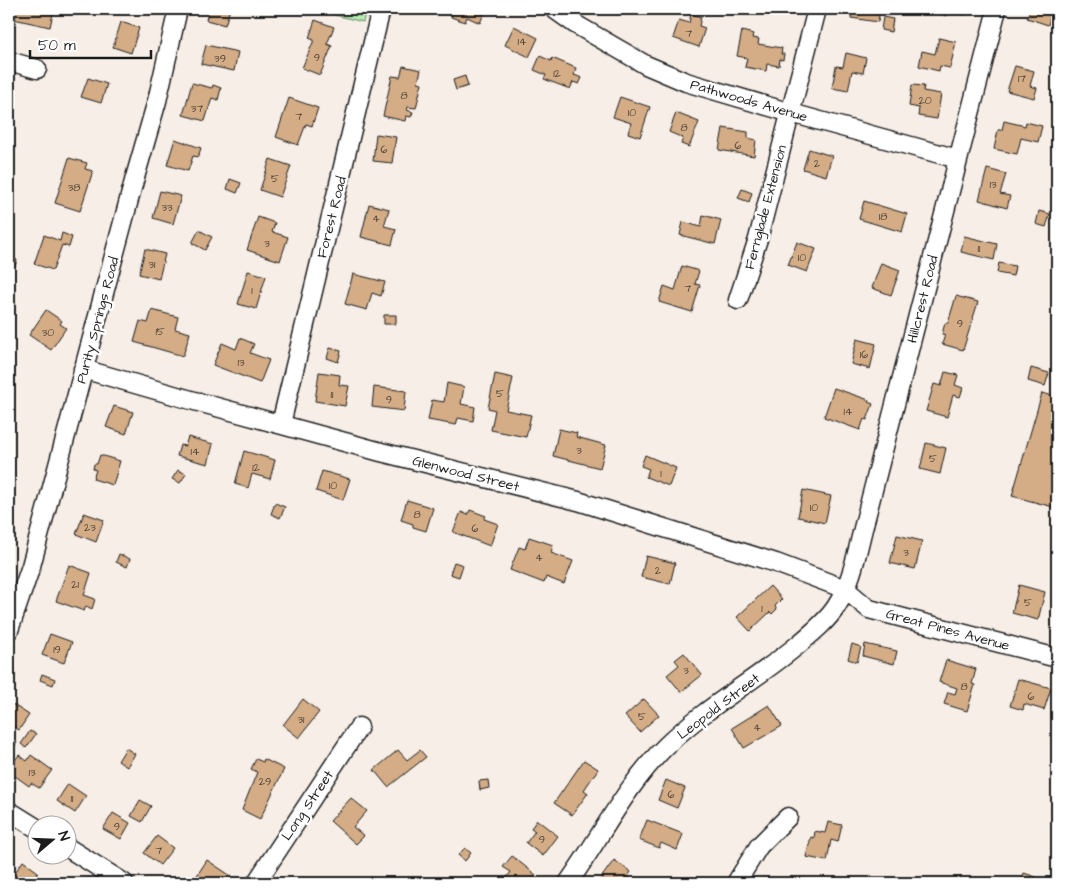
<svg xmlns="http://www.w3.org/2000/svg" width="1066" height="892" font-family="'Architects Daughter',sans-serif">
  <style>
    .green { fill: #b2ecb0; stroke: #678466 }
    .building { fill: #d4ac85; stroke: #1c1c1c }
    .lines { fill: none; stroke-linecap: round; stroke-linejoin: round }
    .minor-casing { stroke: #1c1c1c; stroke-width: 21 }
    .minor { stroke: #fff; stroke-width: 18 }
    .labels { text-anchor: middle; stroke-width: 5; stroke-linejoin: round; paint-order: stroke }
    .number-label { font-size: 11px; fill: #4a4036 }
    .street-label { font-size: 14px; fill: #1c1c1c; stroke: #fff }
  </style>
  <rect width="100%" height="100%" fill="#f6eee7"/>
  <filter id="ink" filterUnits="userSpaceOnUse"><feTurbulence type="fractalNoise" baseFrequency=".02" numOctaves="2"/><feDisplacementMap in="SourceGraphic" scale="10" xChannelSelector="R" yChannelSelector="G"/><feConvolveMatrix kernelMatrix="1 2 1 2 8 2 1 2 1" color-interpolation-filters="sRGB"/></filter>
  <g filter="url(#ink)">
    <path class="green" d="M311,9H366L363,22Z"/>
    <path class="building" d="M9,9H54L50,27L9,18Z
      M209,9H230L225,25L206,20Z
      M454,9H486L480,23L467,17L465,22L451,17Z
      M852,9H880L878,22L851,18Z
      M936,9H966L964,15L949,10L947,16L935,12Z
      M1030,9H1053L1048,25L1027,18Z
      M691,14L701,17L699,26L705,28L699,47L673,38L679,20L689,23Z
      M883,17L893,19L891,32L881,30Z
      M315,20L334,27L327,44L332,46L320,75L302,68L314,40L309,38Z
      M121,22L139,28L131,53L113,47Z
      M514,26L538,38L529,57L505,45Z
      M742,31L753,34L752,38L759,39L758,44L782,48L781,54H784L783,60L780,59L779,66L767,64L766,71L745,67L747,58L737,56Z
      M939,38L956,42L950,68L940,66L939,71L919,66L922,51L935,54Z
      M206,45L238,52L234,71L201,64Z
      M846,53L866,58L863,73L852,71L848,91L832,88L836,66L843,67Z
      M540,56L551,61L552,58L576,68L574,75L582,78L579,84L573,82L570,89L544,79L546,75L534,70Z
      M403,66L421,70L418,82L422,83L416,108L408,107L407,110L413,112L411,117L406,116L405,121L383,116L392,76L400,77Z
      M1015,66L1034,71L1030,86L1037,88L1034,98L1007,91Z
      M465,76L468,86L456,90L453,80Z
      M88,78L107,84L101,103L81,97Z
      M192,83L212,88L213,85L221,88L218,100L212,98L205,121L183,115Z
      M912,85L924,86L923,91L941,94L937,119L918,116L919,108L909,106Z
      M620,97L650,107L640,137L628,133L631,123L613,117Z
      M289,98L318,108L312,126L306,124L298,145L276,137Z
      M676,113L699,122L689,147L681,144L683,138L669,132Z
      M1004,121L1025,126L1026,122L1042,126L1038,142L1021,138L1017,154L994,149L998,130H1002Z
      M723,128L748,132V138L756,140L754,156L719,150Z
      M376,134L396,137L392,163L373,161Z
      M175,139L201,148L198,157L193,156L188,171L167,165Z
      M809,149L832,156L826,176L803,169Z
      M69,158L87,163L85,169L93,171L80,211L55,203Z
      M270,159L291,166L280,197L260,190Z
      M987,169L1006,174L1000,194L1010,196L1007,208L979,200Z
      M230,179L241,183L237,193L227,189Z
      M742,189L752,193L749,202L738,198Z
      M160,191L181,196L173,224L153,218Z
      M864,201L907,214L902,232L859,219Z
      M369,204L389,209L384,226L396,229L392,245L361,237Z
      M1039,211L1050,214L1046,227L1036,224Z
      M703,215L721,220L715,244L680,235L683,222L701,227Z
      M258,217L275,223L272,232L288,237L280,261L247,250Z
      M199,230L212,237L205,250L192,243Z
      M62,233L72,237L69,247L62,245L53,270L34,264L44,235L60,241Z
      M964,236L997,244L994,260L961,252Z
      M797,242L816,249L807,272L788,265Z
      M145,249L165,254L159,279L139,274Z
      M9,257L17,260L14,269L9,268Z
      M881,263L900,270L891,295L872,288Z
      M999,263L1015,266L1013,276L997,273Z
      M682,266L699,271L695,284L700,285L692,312L659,302L664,286L675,290Z
      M248,271L266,276L256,309L238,304Z
      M353,274L385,282L381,296L372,293L367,310L345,304Z
      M956,296L978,302L963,350L942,344L945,335L942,334L945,323H948Z
      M46,310L62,321L60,324L66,328L51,350L29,335Z
      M152,310L178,317L175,329L190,333L183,356L134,342L140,321L148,323Z
      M384,315H396V324H384Z
      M240,338L254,344L250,353L269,360L260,383L213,365L222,343L236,349Z
      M857,339L876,344L870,369L851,364Z
      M330,348L341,351L338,362L327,358Z
      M1031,368L1049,373L1045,386L1028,381Z
      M319,372L340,375L339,385L349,386L345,406L315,401Z
      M945,372L958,375L955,385L963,388L960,397L953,395L947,417L926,411L934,384L941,386Z
      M495,374L513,378L506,410L531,415L526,437L491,430L495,410L488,408Z
      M447,383L464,387L461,404L475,407L473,421L458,418L456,425L428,420L432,400L444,402Z
      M374,387L406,391L404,411L372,407Z
      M834,388L869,400L868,402L873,404L867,420L864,419L860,430L824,417Z
      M1042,393L1057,397V508L1012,496Z
      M114,406L133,412L126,434L106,427Z
      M559,429L577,433L576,437L606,445L600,468L553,456Z
      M188,437L213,444L208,464L177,456L180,445L185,446Z
      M926,443L946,448L940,474L920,469Z
      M244,451L275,460L270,479L252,474L248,488L235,484Z
      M100,455L120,461L113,485L93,479L96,470L93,469L94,464H97Z
      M645,455L676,468L669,486L646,477L649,469L641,466Z
      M178,470L186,474L180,483L172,479Z
      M322,471L350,479L343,500L316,491Z
      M803,490L831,496L825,523L798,517Z
      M407,500L433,508L426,531L413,527V524L401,520Z
      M275,503L285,507L280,518L271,514Z
      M470,510L486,516L484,519L498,524L490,546L453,532L461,512L468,515Z
      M84,513L104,520L96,542L76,534Z
      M897,535L922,541L915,569L890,563Z
      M529,537L553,545L551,553L573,561L564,584L546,577L544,583L510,570L519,547L525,549Z
      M119,554L130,559L127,567L116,562Z
      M646,556L675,563L670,584L641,577Z
      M454,562L463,565L459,577L450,574Z
      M69,565L91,573L84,595L95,599L92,609L86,606L84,611L56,601Z
      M1019,585L1045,592L1038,620L1012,613Z
      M770,586L782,599L775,606L777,609L772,614L770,612L750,631L737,617Z
      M50,634L72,642L64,663L42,655Z
      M852,644L861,647L857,662L848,659Z
      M865,644L897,651L894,664L863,656Z
      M684,653L702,675L681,692L667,675L679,665L675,660Z
      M946,660L976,669L972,684L975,685L967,711L944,704L948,692L955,694L957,688L939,682Z
      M42,674L55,679L53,685L40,680Z
      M1018,679L1051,688L1044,710L1024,704L1023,710L1010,706Z
      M303,699L319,712L299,738L283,725Z
      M644,699L659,715L640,732L625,716Z
      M12,704L29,715L19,730L9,724V709Z
      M769,705L782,726L744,748L732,728Z
      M30,731L36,734L26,748L21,744Z
      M9,738L17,742L9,757Z
      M126,748L135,754L127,767L118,761Z
      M398,750L407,760L420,750L426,757L388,787L374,770Z
      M19,755L27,761L31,755L52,770L39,788L31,783L29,786L11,773L16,767L12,764Z
      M256,759L263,762L264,759L284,769L260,819L242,810L257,772L251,769Z
      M584,760L598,769L584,790L588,793L572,815L554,803Z
      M488,780L489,788L480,790L479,781Z
      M666,780L685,788L677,808L658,800Z
      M68,784L86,796L75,813L57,801Z
      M351,798L367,811L353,827L364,836L356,844L330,821Z
      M140,800L151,806L142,822L131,816Z
      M113,813L130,823L121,839L103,829Z
      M537,820L558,836L543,856L526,843L535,831L531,828Z
      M647,820L683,834L677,850L661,843L659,848L639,840Z
      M828,822L842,825L838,842L831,840L827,861L806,857L811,837L814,838L815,831L825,833Z
      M157,836L173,848L160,865L144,853Z
      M465,848L471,853L465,861L458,855Z
      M512,856L536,875L529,883H502L511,872L503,867Z
      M207,860L231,876L226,883H206L196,877Z
      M614,860L631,872L623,883H608L601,878Z
      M23,861L38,872L29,883H9V881Z
      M1024,873L1053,883H1021Z"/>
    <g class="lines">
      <defs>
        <path id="minor" d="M554,9L575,24L646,65L686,82L791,113L958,159
          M9,61L37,69
          M738,300L758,239L817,9
          M83,369L191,400L381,452L578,501L776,563L845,589L869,609L1057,658
          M281,424L381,9
          M9,630L31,566L134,181L157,101L178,9
          M9,811L38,829
          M68,848L124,883
          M256,883L359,727
          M568,883C601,837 626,785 667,745C707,706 756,680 799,644C812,633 827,621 836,607C853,581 858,546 866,517L997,9
          M736,883L759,846L788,817"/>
      </defs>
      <use href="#minor" class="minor-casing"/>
      <use href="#minor" class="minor"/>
    </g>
  </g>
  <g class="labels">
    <g class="number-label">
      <text x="689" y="37">7</text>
      <text x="522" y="45">14</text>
      <text x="317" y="61">9</text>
      <text x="220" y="62">39</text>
      <text x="557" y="77">12</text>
      <text x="1022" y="82">17</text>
      <text x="404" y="99">8</text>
      <text x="925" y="104">20</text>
      <text x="197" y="112">37</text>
      <text x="632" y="116">10</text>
      <text x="299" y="120">7</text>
      <text x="684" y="131">8</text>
      <text x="738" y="149">6</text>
      <text x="384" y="153">6</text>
      <text x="817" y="167">2</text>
      <text x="275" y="182">5</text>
      <text x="993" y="188">13</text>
      <text x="74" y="191">38</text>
      <text x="167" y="211">33</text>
      <text x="883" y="220">18</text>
      <text x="376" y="222">4</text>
      <text x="267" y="247">3</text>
      <text x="979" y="252">11</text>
      <text x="802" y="261">10</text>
      <text x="152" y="268">31</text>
      <text x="688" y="292">7</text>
      <text x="252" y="294">1</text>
      <text x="960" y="327">9</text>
      <text x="160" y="335">15</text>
      <text x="48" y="336">30</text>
      <text x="864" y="358">16</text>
      <text x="241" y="366">13</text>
      <text x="500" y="397">5</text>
      <text x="332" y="398">11</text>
      <text x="389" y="403">9</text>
      <text x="848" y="415">14</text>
      <text x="579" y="454">3</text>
      <text x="195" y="455">14</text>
      <text x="933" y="462">5</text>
      <text x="256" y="471">12</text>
      <text x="661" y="477">1</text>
      <text x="333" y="489">10</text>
      <text x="814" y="511">10</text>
      <text x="417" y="518">8</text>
      <text x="90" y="531">23</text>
      <text x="475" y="532">6</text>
      <text x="906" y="556">3</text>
      <text x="539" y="561">4</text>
      <text x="658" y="574">2</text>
      <text x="75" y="588">21</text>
      <text x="1028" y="606">5</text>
      <text x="762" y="612">1</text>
      <text x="57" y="653">19</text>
      <text x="686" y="674">3</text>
      <text x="964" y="690">8</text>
      <text x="1031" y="700">6</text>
      <text x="642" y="720">5</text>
      <text x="301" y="723">31</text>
      <text x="757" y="731">4</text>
      <text x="32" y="776">13</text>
      <text x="265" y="785">29</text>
      <text x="671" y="798">6</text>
      <text x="72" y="802">11</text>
      <text x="117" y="830">9</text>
      <text x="542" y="843">9</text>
      <text x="159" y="854">7</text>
    </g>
    <g class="street-label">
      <text transform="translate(749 100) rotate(16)" y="5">Pathwoods Avenue</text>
      <text transform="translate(765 207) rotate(-75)" y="5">Fernglade Extension</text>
      <text transform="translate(331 217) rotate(-76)" y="5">Forest Road</text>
      <text transform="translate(922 299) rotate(-76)" y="5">Hillcrest Road</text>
      <text transform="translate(97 320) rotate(-75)" y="5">Purity Springs Road</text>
      <text transform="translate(466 473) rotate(14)" y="5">Glenwood Street</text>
      <text transform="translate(948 629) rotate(15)" y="5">Great Pines Avenue</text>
      <text transform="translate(718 706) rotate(-37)" y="5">Leopold Street</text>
      <text transform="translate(307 805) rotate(-56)" y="5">Long Street</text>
    </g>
  </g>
  <rect width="1066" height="892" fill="none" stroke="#fff" stroke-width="30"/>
  <rect x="15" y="15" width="1036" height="862" fill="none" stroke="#1c1c1c" stroke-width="2" filter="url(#ink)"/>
  <g transform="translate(52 840) rotate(71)"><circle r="24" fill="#ffffff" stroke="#a4a4a4"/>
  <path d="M0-4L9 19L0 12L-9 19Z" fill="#1c1c1c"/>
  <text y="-8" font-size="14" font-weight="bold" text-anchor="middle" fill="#1c1c1c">N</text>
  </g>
  <path d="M30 50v8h121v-8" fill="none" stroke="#1c1c1c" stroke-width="2.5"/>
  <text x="38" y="50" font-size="15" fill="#1c1c1c" stroke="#ffffff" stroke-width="4" paint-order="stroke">50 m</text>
</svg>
